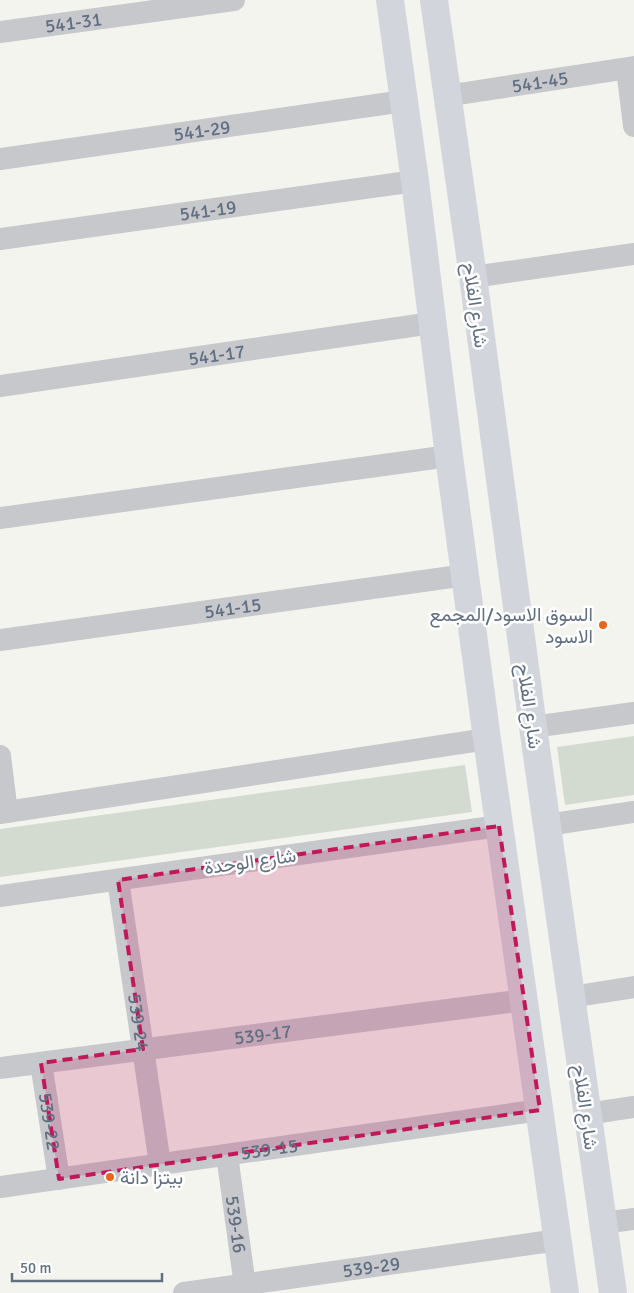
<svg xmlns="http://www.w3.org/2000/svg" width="634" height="1293" font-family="Signika,Vazirmatn,sans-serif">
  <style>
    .green { fill: #d3dbd0 }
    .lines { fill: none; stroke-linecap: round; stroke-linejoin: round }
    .minor { stroke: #c6c8cc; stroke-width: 22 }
    .major { stroke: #d2d6dc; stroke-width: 28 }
    .marked { fill: #c2185b; fill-opacity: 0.2; stroke: #c2185b; stroke-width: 4; stroke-dasharray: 10 6; stroke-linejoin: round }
    .poi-dot { fill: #eb6519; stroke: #fff; stroke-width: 2 }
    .labels { text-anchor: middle; stroke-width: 5; stroke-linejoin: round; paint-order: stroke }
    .street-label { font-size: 19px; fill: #616f82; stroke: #fff }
    .poi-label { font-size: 19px; fill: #616f82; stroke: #fff; text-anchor: end }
  </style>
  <rect width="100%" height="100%" fill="#f4f4ef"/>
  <path class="green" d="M634,736V795L565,805L557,747Z
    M465,765L472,812L0,877V829Z"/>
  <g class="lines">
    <g class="minor">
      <path id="s1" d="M0,32L234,0"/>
      <path d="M627,69L634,126"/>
      <path id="s2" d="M446,96L634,67"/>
      <path id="s3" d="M0,159L404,101"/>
      <path id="s4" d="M0,239L415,181"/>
      <path d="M473,277L634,254"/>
      <path id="s5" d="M0,386L432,323"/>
      <path d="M0,518L449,456"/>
      <path id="s6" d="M0,640L466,575"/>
      <path d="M533,727L634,713"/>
      <path d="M0,756L7,812"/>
      <path d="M0,813L487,739"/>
      <path d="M547,825L634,812"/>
      <path id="s7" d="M118,880L160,1164"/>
      <path d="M0,896L499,826"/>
      <path d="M571,997L634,987"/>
      <path id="s8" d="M41,1063L59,1179"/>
      <path id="s9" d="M0,1068L525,1000"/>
      <path d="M587,1114L634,1107"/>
      <path id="s10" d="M227,1155L246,1293"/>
      <path id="s11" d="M0,1187L540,1110"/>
      <path d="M603,1223L634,1219"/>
      <path id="s12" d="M184,1293L558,1240"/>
    </g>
    <path class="major" d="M390,0L415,181L449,456L487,739L565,1293
      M434,0L473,277L533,727L613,1293"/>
  </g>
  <path class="marked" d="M499,826L540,1110L59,1179L41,1063L143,1049L118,880Z"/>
  <g class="poi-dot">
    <circle cx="603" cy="625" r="5"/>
    <circle cx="110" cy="1177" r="5"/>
  </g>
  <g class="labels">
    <g class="street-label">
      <text dy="7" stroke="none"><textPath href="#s1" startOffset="74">541-31</textPath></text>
      <text dy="7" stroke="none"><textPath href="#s2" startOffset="95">541-45</textPath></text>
      <text dy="7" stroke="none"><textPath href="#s3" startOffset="204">541-29</textPath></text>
      <text dy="7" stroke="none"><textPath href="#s4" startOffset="210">541-19</textPath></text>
      <text transform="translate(476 305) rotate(82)" y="7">شارع الفلاح</text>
      <text dy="7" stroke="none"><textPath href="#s5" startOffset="219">541-17</textPath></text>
      <text dy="7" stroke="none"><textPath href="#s6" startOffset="235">541-15</textPath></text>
      <text transform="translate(530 706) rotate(82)" y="7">شارع الفلاح</text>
      <text transform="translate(250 861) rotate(-8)" y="7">شارع الوحدة</text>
      <text dy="7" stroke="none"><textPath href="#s7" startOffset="144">539-24</textPath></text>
      <text dy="7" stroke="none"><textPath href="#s9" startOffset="265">539-17</textPath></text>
      <text transform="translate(586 1107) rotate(82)" y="7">شارع الفلاح</text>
      <text dy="7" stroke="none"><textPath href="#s8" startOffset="59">539-22</textPath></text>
      <text dy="7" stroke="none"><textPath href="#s11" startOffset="272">539-15</textPath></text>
      <text dy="7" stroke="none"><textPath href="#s10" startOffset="70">539-16</textPath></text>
      <text dy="7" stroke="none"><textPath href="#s12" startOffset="189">539-29</textPath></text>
    </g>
    <g class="poi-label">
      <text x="593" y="621">السوق الاسود/المجمع<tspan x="593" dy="22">الاسود</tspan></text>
      <text x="120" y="1184" text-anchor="start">بيتزا دانة</text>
    </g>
  </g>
  <path d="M12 1273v8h150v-8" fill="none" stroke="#616f82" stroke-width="2.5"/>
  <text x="20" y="1273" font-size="15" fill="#616f82" stroke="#ffffff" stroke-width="4" paint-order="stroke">50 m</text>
</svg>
